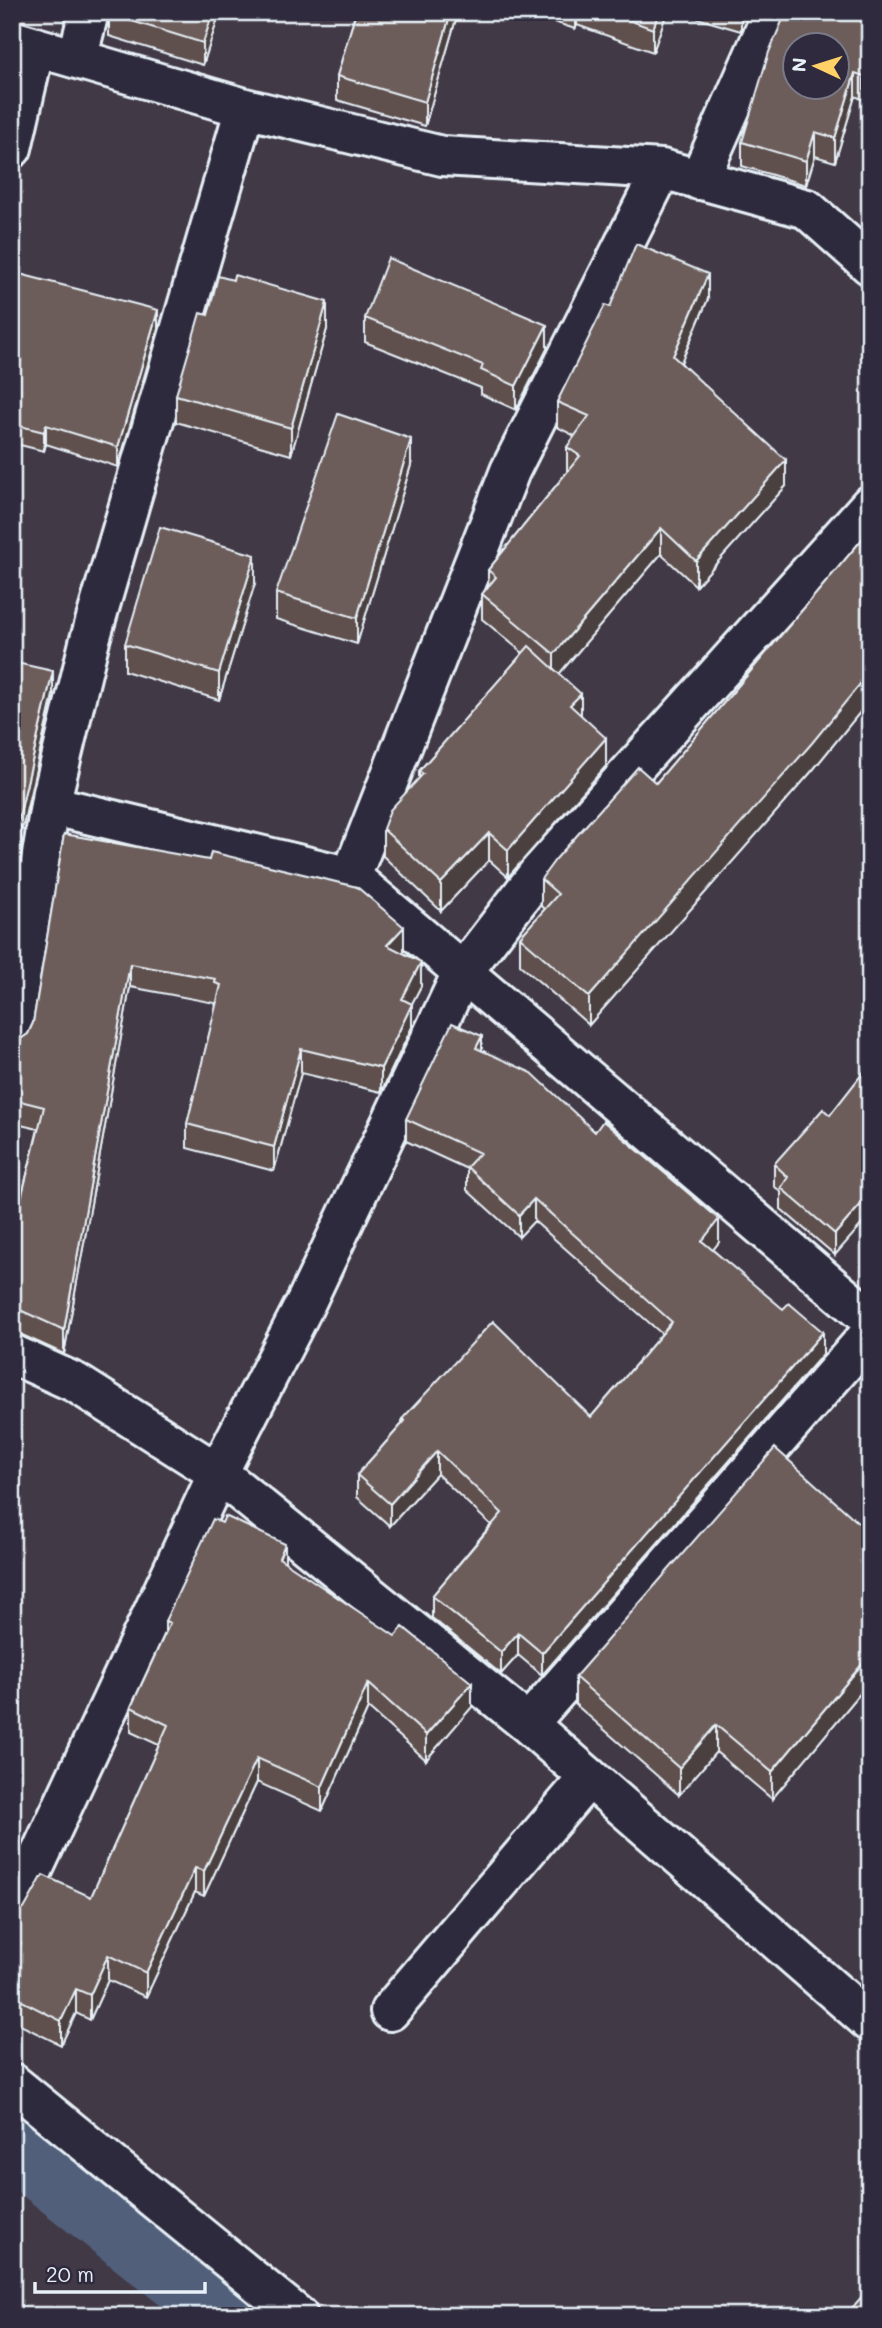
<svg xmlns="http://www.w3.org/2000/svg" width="882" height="2328" font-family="Mali,sans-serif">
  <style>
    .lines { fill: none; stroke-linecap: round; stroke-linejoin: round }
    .canal { stroke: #515e7a; stroke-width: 60 }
    .minor-casing { stroke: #e8f1f8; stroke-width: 44 }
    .minor { stroke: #2f2a3d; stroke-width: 38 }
    .wall { fill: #5e504d; stroke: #e8f1f8; stroke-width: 2 }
    .shaded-wall { fill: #4c413f; stroke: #e8f1f8; stroke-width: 2 }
    .building { fill: #6d5d5a; stroke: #e8f1f8; stroke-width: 2; fill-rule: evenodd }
  </style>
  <rect width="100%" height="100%" fill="#423946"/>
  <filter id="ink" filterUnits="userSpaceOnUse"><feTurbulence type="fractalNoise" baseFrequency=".0143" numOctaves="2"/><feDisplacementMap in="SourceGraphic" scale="14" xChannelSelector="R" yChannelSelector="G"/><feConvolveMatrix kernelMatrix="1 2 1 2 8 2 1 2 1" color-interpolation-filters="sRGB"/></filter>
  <g filter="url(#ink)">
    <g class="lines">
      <path class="canal" d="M12,2149L222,2316"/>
      <defs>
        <path id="minor" d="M12,40L245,108L442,156L662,169L807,209L870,265
          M77,59L89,12
          M12,148L35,47
          M699,180L773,12
          M50,805L351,877L870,1319
          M351,877L510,471L662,169
          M12,1043L50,805L89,643L245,108
          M12,1354L76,1383L218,1473L528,1724L870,2022
          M528,1724L870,1334
          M12,1915L218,1473L306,1302L462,973L538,874L870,505
          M390,2011L589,1777
          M12,2083L298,2316"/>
      </defs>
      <use href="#minor" class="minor-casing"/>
      <use href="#minor" class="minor"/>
    </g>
    <path class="wall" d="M220,12L203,65L109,36V14Z
      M356,12H458L425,126L337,100V76Z
      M524,12H667L653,52L577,25L575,29Z
      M676,12H751L741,31Z
      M870,12V86L864,100L855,96L835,162L815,156L806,185L742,166V142Z
      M12,272L158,329L118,467L46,444L44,451L12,443Z
      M708,299L681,363L786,486L696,586L661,554L559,674L606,766L508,877L489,860L441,911L383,856V829L419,779V771L523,653L482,619V594L488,587V570L567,472V447L575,436L557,427V402L610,307Z
      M208,315L327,329L291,455L176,422V395Z
      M365,318L547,349L516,410L481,394V388L365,342Z
      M411,465L357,644L276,619V593Z
      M870,530V700L812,771L589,1025L520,965V937L545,910L541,906V879L656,783Z
      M255,583L219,700L125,671V644Z
      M64,834L404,951L402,953L421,986L412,1003V1027L381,1092L301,1073L274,1171L187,1148V1124L216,1007L215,1003L130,987L64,1354L20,1334L12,1333V1206L19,1207L38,1129L12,1123V1040H19L28,1034L33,1023Z
      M482,1050L595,1132L719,1242L713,1250L823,1354L542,1675L518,1655L501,1674L432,1618V1596L491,1525L437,1474L390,1526L357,1497V1475L402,1424V1419L591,1417L662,1334L534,1221L519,1237L467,1190V1169L406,1141V1119Z
      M870,1064L835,1255L781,1209V1192L774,1186V1164L830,1115Z
      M870,1533V1686L868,1684L772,1799L716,1752L679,1795L575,1704V1677Z
      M285,1563L472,1707L426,1760L368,1708L322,1811L257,1782L204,1896L195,1892L146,1997L108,1980L90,2020L76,2013L61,2045L12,2021V1912L91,1897L159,1745L131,1732V1707L165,1633V1621Z"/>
    <path class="shaded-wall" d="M213,12H220L203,65V43Z
      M451,12H458L425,126V102Z
      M575,12H577V25L575,29Z
      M659,12H667L653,52V29Z
      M741,12H751L741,31Z
      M870,62V86L864,100V76Z
      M855,73V96L835,162V138Z
      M815,132V156L806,185V161Z
      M708,274V299L673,381V356Z
      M327,302V329L291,455V428Z
      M158,310V329L118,467V447Z
      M547,325V349L516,410V386Z
      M46,425V444L44,451V432Z
      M411,439V465L357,644V618Z
      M786,460V486L696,586V561Z
      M661,528V554L554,680V654Z
      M255,555V583L219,700V673Z
      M53,671V695L21,834V850L12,903V879L17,826Z
      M870,672V700L812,771L589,1025V997Z
      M581,694V721L570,705Z
      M606,738V766L508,877V850Z
      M489,833V860L441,911V883Z
      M404,927V951L387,969V945Z
      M421,962V986L402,1023V999Z
      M130,964V987L64,1354V1330Z
      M412,1004V1027L381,1092V1068Z
      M482,1036V1058L476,1048Z
      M301,1049V1073L274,1171V1147Z
      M870,1194V1215L835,1255V1234Z
      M534,1199V1221L519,1237V1215Z
      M719,1219V1242L702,1264V1241Z
      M823,1332V1354L542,1675V1653Z
      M437,1451V1474L390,1526V1504Z
      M285,1544V1569L279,1558Z
      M518,1633V1655L501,1674V1652Z
      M868,1657V1684L772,1799V1772Z
      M368,1683V1708L322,1811V1787Z
      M472,1683V1707L426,1760V1735Z
      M716,1725V1752L679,1795V1768Z
      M257,1758V1782L204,1896V1871Z
      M195,1868V1892L146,1997V1973Z
      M108,1955V1980L90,2020V1995Z
      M76,1989V2013L61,2045V2021Z"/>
    <path class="building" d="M109,12H213L203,43L109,14Z
      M356,12H451L425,102L337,76Z
      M607,12H659L653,29Z
      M786,12H870V62L864,76L855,73L835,138L815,132L806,161L742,142L769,52ZM794,46H836V88H794Z
      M636,244L708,274L673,356L786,460L696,561L661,528L554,654L482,594L496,577L488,570L580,456L567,447L589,416L557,402L605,305L610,307Z
      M388,258L547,325L516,386L481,370L483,365L365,318Z
      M12,272L158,310L118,447L46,425L44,432L12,424Z
      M234,275L327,302L291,428L176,395L200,313L208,315L218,276L233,280Z
      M338,414L411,439L357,618L276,593Z
      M160,527L255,555L219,673L125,644Z
      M870,530V672L812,743L589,997L520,937L558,894L541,879L555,860L638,767L656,783Z
      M529,646L581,694L570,705L606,738L508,850L489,833L441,883L383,829L390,810L423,774L419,771Z
      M12,662L53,671L17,826H21L12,879Z
      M64,834L209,860L211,852L357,887L404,927L387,945L421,962L402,999L412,1004L381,1068L301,1049L274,1147L187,1124L221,985L215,983L216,979L130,964L64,1330L20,1310L12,1309V1206L19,1207L44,1107L12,1099V1040H19L28,1034L33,1023Z
      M452,1023L482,1036L476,1048L532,1073L595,1132L603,1121L719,1219L702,1241L783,1309L789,1303L823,1332L542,1653L518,1633L501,1652L432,1596L502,1513L437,1451L390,1504L357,1475L405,1421L402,1419L493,1321L591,1417L672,1322L534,1199L519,1215L467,1167L480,1153L406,1119Z
      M870,1064V1194L835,1234L781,1188L788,1177L774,1164L823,1109L830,1115Z
      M775,1448L870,1533V1659L868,1657L772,1772L716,1725L679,1768L575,1677Z
      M225,1516L285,1544L279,1558L395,1636L403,1627L472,1683L426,1735L368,1683L322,1787L257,1758L204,1871L195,1868L146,1973L108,1955L90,1995L76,1989L61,2021L12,1996V1963L21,1943L12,1939V1912L24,1909L43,1875L91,1897L168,1725L131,1707L170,1623L165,1621L213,1519L222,1523Z
      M870,2287V2316H845Z"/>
  </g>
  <rect width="882" height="2328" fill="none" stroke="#2f2a3d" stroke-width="42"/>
  <rect x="21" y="21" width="840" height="2286" fill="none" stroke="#e8f1f8" stroke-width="2.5" filter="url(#ink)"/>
  <g transform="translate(816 66) rotate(274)"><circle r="33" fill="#2f2a3d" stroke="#797a88" stroke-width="2"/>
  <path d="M0-5L12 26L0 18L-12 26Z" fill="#ffd166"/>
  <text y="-10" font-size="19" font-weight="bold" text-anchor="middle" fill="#e8f1f8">N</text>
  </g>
  <path d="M35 2282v10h170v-10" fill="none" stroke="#e8f1f8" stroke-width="3.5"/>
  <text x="46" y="2282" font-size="21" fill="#e8f1f8" stroke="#2f2a3d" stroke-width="5" paint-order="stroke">20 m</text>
</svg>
